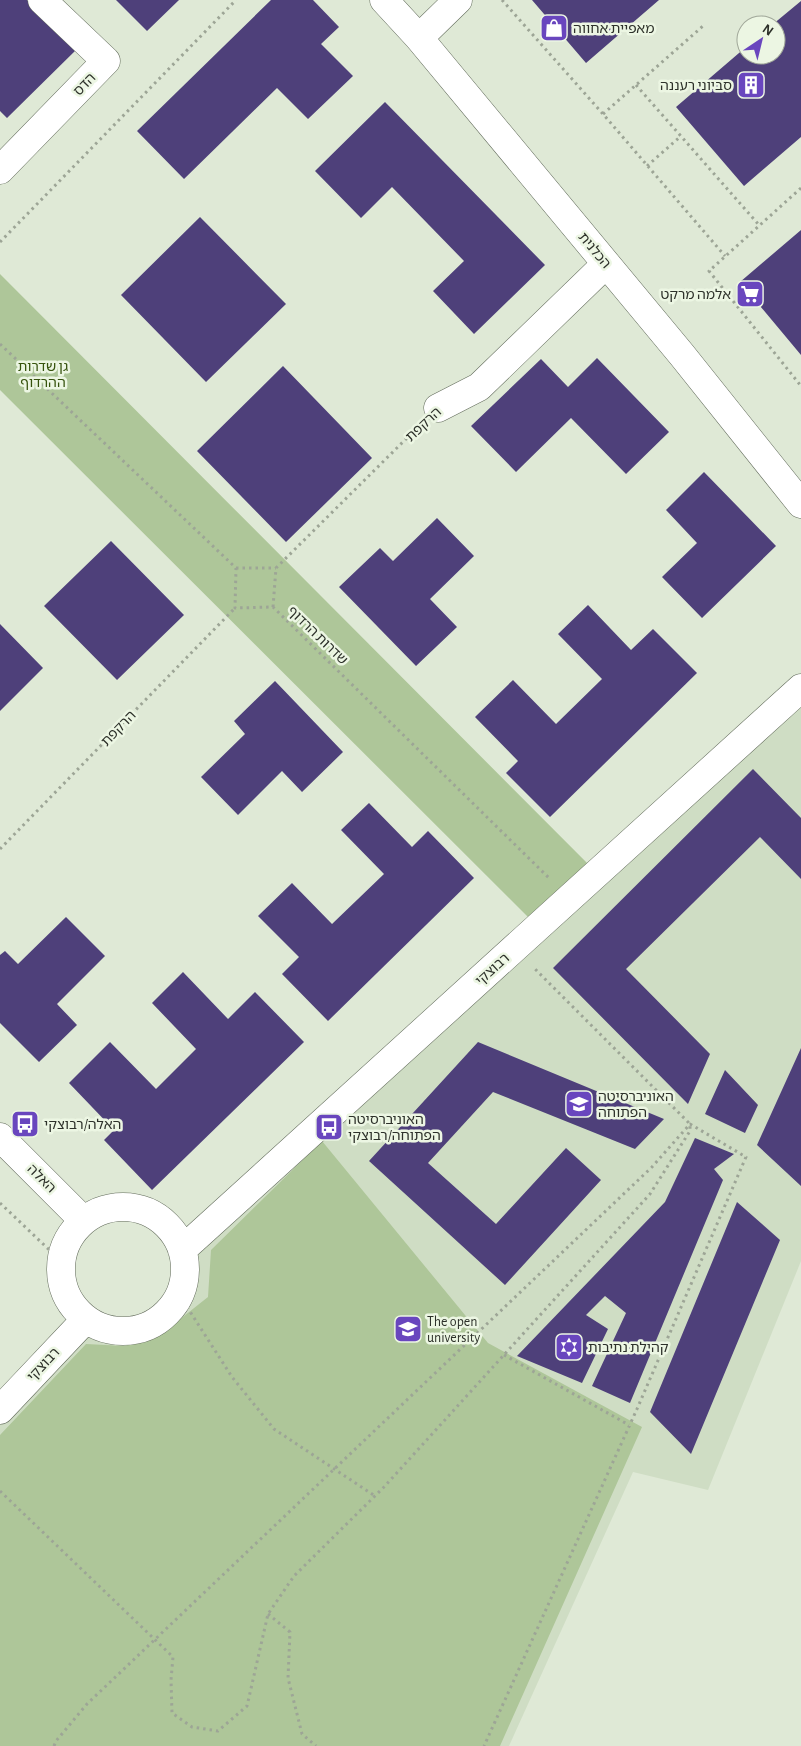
<svg xmlns="http://www.w3.org/2000/svg" width="801" height="1746" font-family="'Alegreya Sans','Noto Sans Hebrew',sans-serif">
  <style>
    .built { fill: #cfddc4 }
    .green { fill: #aec699 }
    .building { fill: #4e407a }
    .lines { fill: none; stroke-linecap: round; stroke-linejoin: round }
    .minor-casing { stroke: #626b5b; stroke-width: 29 }
    .path { stroke: #9da596; stroke-width: 3; stroke-dasharray: 2.5 4; stroke-linecap: butt }
    .minor { stroke: #fff; stroke-width: 28 }
    .labels { text-anchor: middle; stroke-width: 5; stroke-linejoin: round; paint-order: stroke }
    .poi-label { font-size: 14px; fill: #2d312a; stroke: #ecf6e3; text-anchor: start }
    .street-label { font-size: 14px; fill: #2d312a; stroke: #ecf6e3 }
    .park-label { font-size: 14px; fill: #36530d; stroke: #ecf6e3 }
  </style>
  <rect width="100%" height="100%" fill="#dfe9d6"/>
  <path class="built" d="M801,698V1261L708,1490L633,1472L509,1746H0V1420L86,1325L119,1335L154,1329L183,1310L192,1296L195,1253Z"/>
  <path class="green" d="M0,274L597,873L538,927L0,390Z
    M322,1141L488,1343L642,1427L500,1746H0V1435L86,1344L125,1346L165,1331L208,1297L211,1250Z"/>
  <path class="building" d="M0,0H27L76,50L7,118L0,111Z
    M116,0H179L147,31Z
    M271,0H313L339,27L321,44L353,76L308,119L277,88L184,179L137,131Z
    M532,0H659L586,63Z
    M801,1V137L744,186L676,107L746,47V55H776V25H772Z
    M385,102L545,265L474,334L433,291L464,261L392,187L361,218L315,171Z
    M200,217L286,304L206,382L121,295Z
    M801,230V355L740,282Z
    M597,358L669,432L626,474L571,418L516,472L471,426L541,359L568,387Z
    M283,366L372,458L286,542L197,451Z
    M704,472L776,546L702,618L662,577L697,543L666,510Z
    M437,518L474,556L430,599L457,627L416,666L339,587L380,548L393,561Z
    M111,541L184,615L117,680L44,606Z
    M588,605L631,650L653,629L697,673L550,817L506,773L518,761L475,717L513,680L556,724L602,679L558,634Z
    M0,624L43,668L0,711Z
    M275,681L343,752L302,792L282,771L238,815L201,777L245,734L234,721Z
    M753,769L801,818V879L760,837L626,969L710,1054L688,1104L553,968Z
    M369,803L412,847L428,831L474,878L328,1021L282,974L299,957L258,916L292,883L332,924L384,874L341,830Z
    M66,917L105,956L57,1004L77,1025L39,1062L0,1023V955L5,951L18,964Z
    M183,972L228,1019L255,992L304,1042L152,1190L104,1140L114,1130L69,1083L110,1042L156,1089L196,1049L152,1003Z
    M478,1042L664,1119L635,1149L493,1092L428,1163L496,1224L566,1148L601,1180L505,1285L369,1161Z
    M801,1048V1186L757,1145Z
    M725,1070L758,1105L745,1133L705,1114Z
    M695,1138L734,1154L714,1169L723,1180L630,1403L592,1386L626,1313L605,1296L586,1315L608,1329L582,1383L517,1356L665,1202Z
    M737,1202L780,1240L691,1454L650,1412Z"/>
  <g class="lines">
    <defs>
      <path id="minor" d="M384,0L419,38L682,355L801,504
        M419,38L458,0
        M0,170L106,61L42,0
        M438,408L479,387L606,264
        M0,1137L83,1220
        M61 1269a62 62 0 1 1 124 0a62 62 0 1 1-124 0Z
        M182,1250L801,688
        M0,1410L86,1319"/>
    </defs>
    <use href="#minor" class="minor-casing"/>
    <path class="path" d="M502,0L603,114L725,256
      M636,85L759,225
      M603,114L703,26
      M647,166L681,136
      M801,188L709,271L801,386
      M0,242L236,0
      M0,344L236,568L235,608L273,607L550,879
      M236,568H276
      M273,607L276,568L418,427
      M0,849L235,608
      M0,1203L61,1261
      M180,1296L232,1377L274,1429L375,1496
      M504,1355L629,1425
      M0,1491L173,1657L171,1680L172,1713L192,1727L218,1731L247,1706L268,1614L294,1576L384,1487L650,1194L690,1131V1124L534,968
      M268,1614L290,1632L288,1678L302,1734L316,1746
      M54,1746L56,1741L87,1704L652,1167L690,1124L746,1157L637,1409L484,1746"/>
    <use href="#minor" class="minor"/>
  </g>
  <defs>
    <symbol id="shop-square" viewBox="-11 -11 22 22"><rect x="-9" y="-9" width="18" height="18" rx="4" fill="#6946be" stroke="#ecf6e3"/><path d="M-5-2.5h2.3a2.7 3.5 0 0 1 5.4 0H5L5.5 6h-11ZM-1.5-2.5h3a1.5 2.3 0 0 0-3 0Z" fill="#fff"/></symbol>
    <symbol id="building-square" viewBox="-11 -11 22 22"><rect x="-9" y="-9" width="18" height="18" rx="4" fill="#6946be" stroke="#ecf6e3"/><path d="M-4-6H4V6H1V3H-1V6H-4ZM-2.5-4.3h1.7v1.8h-1.7ZM.8-4.3h1.7v1.8H.8ZM-2.5-1h1.7V.8h-1.7ZM.8-1h1.7V.8H.8Z" fill="#fff"/></symbol>
    <symbol id="supermarket-square" viewBox="-11 -11 22 22"><rect x="-9" y="-9" width="18" height="18" rx="4" fill="#6946be" stroke="#ecf6e3"/><path d="M-6-5.5h2.5l.6 2H6L4.5 2H-2.5L-4.4-4H-6ZM-1.5 3.2a1.3 1.3 0 1 0 .1 0ZM3 3.2a1.3 1.3 0 1 0 .1 0Z" fill="#fff"/></symbol>
    <symbol id="university-square" viewBox="-11 -11 22 22"><rect x="-9" y="-9" width="18" height="18" rx="4" fill="#6946be" stroke="#ecf6e3"/><path d="M0-5L7-2L0 1L-7-2ZM-4 1L0 2.5L4 1V4Q0 6-4 4Z" fill="#fff"/></symbol>
    <symbol id="bus-square" viewBox="-11 -11 22 22"><rect x="-9" y="-9" width="18" height="18" rx="4" fill="#6946be" stroke="#ecf6e3"/><path d="M-5-6H5V4H4V6H2V4H-2V6H-4V4H-5ZM-3.5-4V0h7V-4ZM-3.5 1.2v1.5H-2V1.2ZM2 1.2v1.5H3.5V1.2Z" fill="#fff"/></symbol>
    <symbol id="synagogue-square" viewBox="-11 -11 22 22"><rect x="-9" y="-9" width="18" height="18" rx="4" fill="#6946be" stroke="#ecf6e3"/><path d="M0-6.5L5.6 3.2H-5.6ZM0 6.5L5.6-3.2H-5.6Z" fill="#fff"/></symbol>
  </defs>
  <g fill-rule="evenodd">
    <use href="#shop-square" x="538" y="12" width="32" height="32"/>
    <use href="#building-square" x="735" y="69" width="32" height="32"/>
    <use href="#supermarket-square" x="734" y="278" width="32" height="32"/>
    <use href="#university-square" x="563" y="1088" width="32" height="32"/>
    <use href="#bus-square" x="9" y="1108" width="32" height="32"/>
    <use href="#bus-square" x="313" y="1111" width="32" height="32"/>
    <use href="#university-square" x="392" y="1313" width="32" height="32"/>
    <use href="#synagogue-square" x="553" y="1331" width="32" height="32"/>
  </g>
  <g class="labels">
    <g class="poi-label">
      <text x="573" y="33">מאפיית אחווה</text>
      <text x="732" y="90" text-anchor="end">סביוני רעננה</text>
      <text x="731" y="299" text-anchor="end">אלמה מרקט</text>
      <text x="598" y="1101">האוניברסיטה<tspan x="598" dy="16">הפתוחה</tspan></text>
      <text x="348" y="1124">האוניברסיטה<tspan x="348" dy="16">הפתוחה/רבוצקי</tspan></text>
      <text x="44" y="1129">האלה/רבוצקי</text>
      <text x="427" y="1326">The open<tspan x="427" dy="16">university</tspan></text>
      <text x="588" y="1352">קהילת נתיבות</text>
    </g>
    <g class="street-label">
      <text transform="translate(84 84) rotate(-46)" y="5">הדס</text>
      <text transform="translate(595 250) rotate(50)" y="5">הכלנית</text>
      <text transform="translate(423 424) rotate(-43)" y="5">הרקפת</text>
      <text transform="translate(318 635) rotate(44)" y="5">שדרות הרדוף</text>
      <text transform="translate(118 728) rotate(-46)" y="5">הרקפת</text>
      <text transform="translate(492 969) rotate(-42)" y="5">רבוצקי</text>
      <text transform="translate(42 1178) rotate(45)" y="5">האלה</text>
      <text transform="translate(43 1364) rotate(-47)" y="5">רבוצקי</text>
    </g>
    <g class="park-label">
      <text x="43" y="371">גן שדרות<tspan x="43" dy="16">ההרדוף</tspan></text>
    </g>
  </g>
  <g transform="translate(761 40) rotate(35)"><circle r="24" fill="#ecf6e3" stroke="#a0a799"/>
  <path d="M0-4L9 19L0 12L-9 19Z" fill="#6946be"/>
  <text y="-8" font-size="14" font-weight="bold" text-anchor="middle" fill="#2d312a">N</text>
  </g>
</svg>
